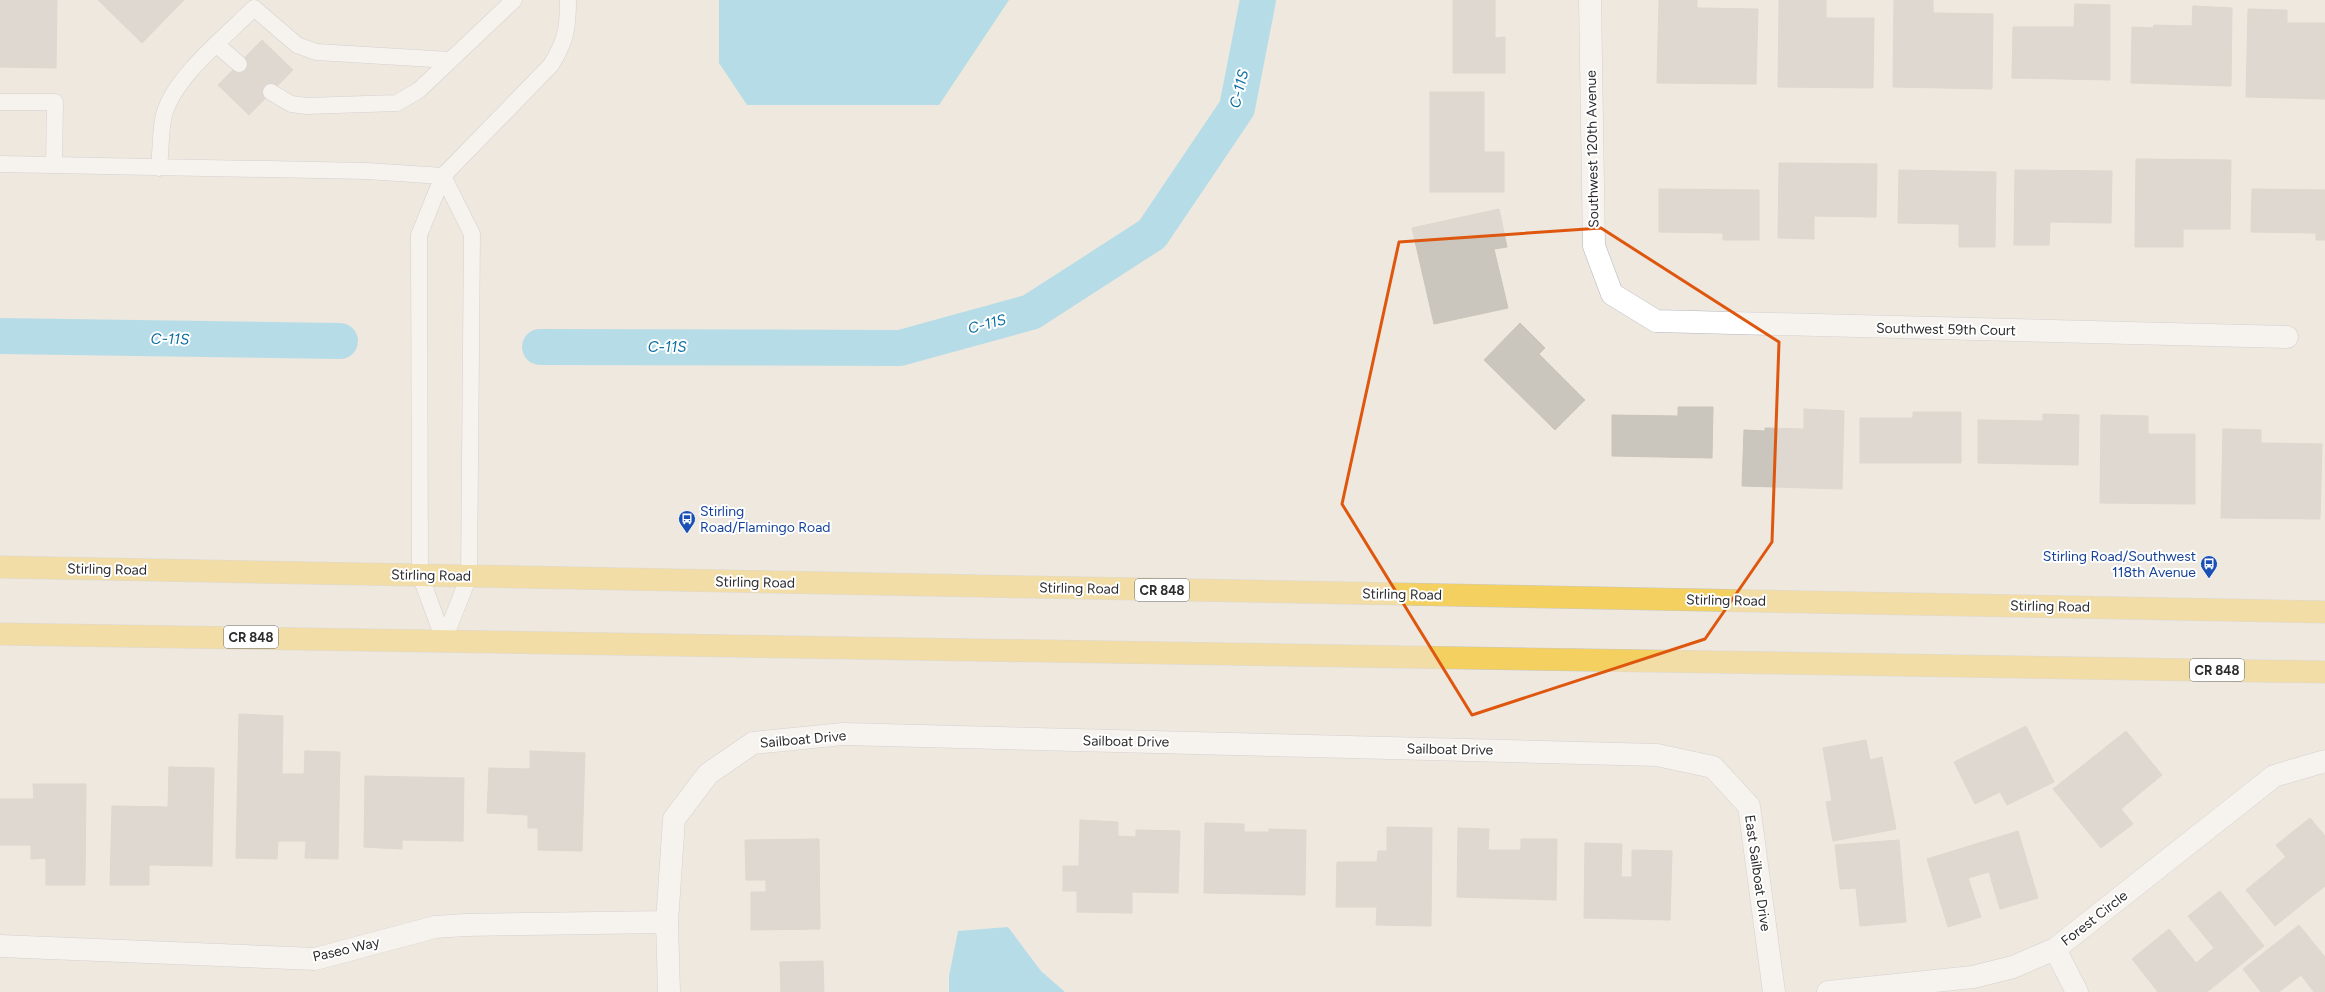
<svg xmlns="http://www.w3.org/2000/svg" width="2325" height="992" font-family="Figtree,sans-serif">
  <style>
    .water { fill: #72d0f1 }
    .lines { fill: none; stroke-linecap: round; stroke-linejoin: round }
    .canal { stroke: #72d0f1; stroke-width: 36 }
    .building { fill: #cac6be; stroke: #cac4b9 }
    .service-casing { stroke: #b3b6c0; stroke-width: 17 }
    .minor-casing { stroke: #b3b6c0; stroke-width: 23 }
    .primary-casing { stroke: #c8c8c8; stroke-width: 23 }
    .service { stroke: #fff; stroke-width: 16 }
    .minor { stroke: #fff; stroke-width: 22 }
    .primary { stroke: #f3d060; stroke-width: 22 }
    .marked { fill: none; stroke: #df570e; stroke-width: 3; stroke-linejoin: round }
    .labels { text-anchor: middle; stroke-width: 4; stroke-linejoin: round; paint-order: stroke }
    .shield { fill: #fff; stroke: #6c6c6c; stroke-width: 1 }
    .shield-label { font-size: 13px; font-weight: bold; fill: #2d2d2d }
    .street-label { font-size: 14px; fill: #2d2d2d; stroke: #fff }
    .transit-label { font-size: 14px; fill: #164399; stroke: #fff; text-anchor: start }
    .water-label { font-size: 15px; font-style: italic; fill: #0c6fa2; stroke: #fff }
  </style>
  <rect width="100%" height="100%" fill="#eee8df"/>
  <path class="water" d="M719,0H1009L939,105H747L719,63Z
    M1008,927L1041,971L1065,992H949V976L958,931Z"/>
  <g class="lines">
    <path class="canal" d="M0,336L340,341
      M540,347L900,348L1031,312L1152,234L1237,108L1258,0"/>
  </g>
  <path class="building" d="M0,0H57L56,68L0,67Z
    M98,0H184L142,43Z
    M1453,0H1495V38L1505,37V73H1453Z
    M1659,0H1697V8L1758,9L1756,84L1657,83Z
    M1779,0H1826V18H1874L1873,88L1778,87Z
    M1894,0H1933V13L1993,14L1992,89L1893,87Z
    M2075,4L2110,5V80L2012,78L2013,27H2074Z
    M2193,6L2232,8L2231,86L2131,83L2132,27L2153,28L2154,25L2192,26Z
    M2248,9L2287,10V23H2325V99L2246,97Z
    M262,40L293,70L249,115L218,85Z
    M1430,92H1484V152H1504V192H1430Z
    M2136,159L2231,160L2230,229H2183V247H2135Z
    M1779,163L1877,164L1876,217L1814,216V239L1778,238Z
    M1899,170L1996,172L1995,247H1959V224L1898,223Z
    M2015,170L2112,171L2111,223L2050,222L2049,245H2014Z
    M1659,189L1759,190V240H1723V233L1659,232Z
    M2252,189L2325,190V240H2316V233L2251,232Z
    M1499,209L1507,247L1494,249L1508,308L1434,324L1412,228Z
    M1520,323L1545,348L1539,354L1585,400L1555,430L1484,360Z
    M1678,407H1713L1712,458L1612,456V415L1678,416Z
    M1804,409L1844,411L1842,489L1742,486L1744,430L1765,431V428L1804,429Z
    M1913,412H1961V463H1860V418H1913Z
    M2043,414L2079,415L2078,465L1978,463V420L2043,421Z
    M2101,415L2148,416V434H2195V504L2100,503Z
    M2223,429L2261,430V443L2322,444L2320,519L2221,518Z
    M239,714L283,716L282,774H304L305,751L340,752L338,859L305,858L306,841H278L277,859L236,858Z
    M2026,726L2054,782L2007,805L2000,792L1975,804L1954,762Z
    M2126,731L2162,775L2121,809L2133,824L2101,848L2053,789Z
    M1866,740L1870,760L1882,757L1896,829L1833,841L1826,802L1832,801L1823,748Z
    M530,751L585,753L582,851L538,850V828H528V815L487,813L489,768L530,769Z
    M169,767L214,768L212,866L149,865V885H110L112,806L168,807Z
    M365,776L464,778L463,841L402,840V849L364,847Z
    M33,784H86L85,885H46V858L31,859V845H0V799H34Z
    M2310,818L2325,836V886L2275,926L2246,890L2286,857L2276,845Z
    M1080,820L1118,822V836L1136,837V830L1180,831L1178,893L1132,892V913L1077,912V891H1063V866H1079Z
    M1205,823L1244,824V832H1269V829L1306,830L1305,895L1204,893Z
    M1387,827L1432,828L1431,926L1376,925L1377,907H1336L1337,862H1377L1378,851H1387Z
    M1458,828L1489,829L1488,850H1521V839H1557L1556,900L1457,897Z
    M2018,831L2038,898L2000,909L1989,872L1968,878L1981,917L1948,927L1927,859Z
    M819,839L820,929L751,930V892H766V880H746L745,840Z
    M1899,840L1906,922L1860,926L1856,888L1840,889L1835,845Z
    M1585,843L1622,844L1621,877H1632V850L1672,851L1670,920L1584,918Z
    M2220,891L2264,946L2207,992H2158L2132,959L2169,929L2196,963L2214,948L2188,916Z
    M2299,925L2325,957V992H2314L2301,975L2279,992H2261L2243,969Z
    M823,961L824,992H781L780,962Z"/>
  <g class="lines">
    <defs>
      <path id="service" d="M217,45L239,64
        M271,92L291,104L306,106L397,103L419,90L514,0
        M0,102H55L54,165
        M0,164L367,171L443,176
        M159,168C161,151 160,131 164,115C174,77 226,36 254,8L297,45L316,52L450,60
        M443,176L472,234L469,576L444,640
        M444,640L420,575L419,235L443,176L551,65C566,41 568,28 568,0"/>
      <path id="minor" d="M1590,0L1594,246L1612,294L1656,321L2287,337
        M0,946L315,959L435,927L465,925L667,922
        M2055,949L2077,992
        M669,992L667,922L674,819L708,774L753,743L843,734L1657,755L1713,767L1749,806L1774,992
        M1828,992L1973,977L2013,967L2055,949L2274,776L2325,761"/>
      <path id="primary" d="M0,567L2325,612
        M0,634L2325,672"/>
    </defs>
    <use href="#service" class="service-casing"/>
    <use href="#minor" class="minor-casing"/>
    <use href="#primary" class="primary-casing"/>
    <use href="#service" class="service"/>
    <use href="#minor" class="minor"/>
    <use href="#primary" class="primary"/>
  </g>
  <path d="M0 0H2325V992H0ZM1601,228L1779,342L1772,542L1705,639L1472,715L1342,504L1399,242Z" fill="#eee8df" fill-opacity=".55" fill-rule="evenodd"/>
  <path class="marked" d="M1601,228L1779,342L1772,542L1705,639L1472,715L1342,504L1399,242Z"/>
  <defs>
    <symbol id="bus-pin" viewBox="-11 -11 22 30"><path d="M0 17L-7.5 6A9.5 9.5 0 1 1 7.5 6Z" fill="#1a4fb4" stroke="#fff"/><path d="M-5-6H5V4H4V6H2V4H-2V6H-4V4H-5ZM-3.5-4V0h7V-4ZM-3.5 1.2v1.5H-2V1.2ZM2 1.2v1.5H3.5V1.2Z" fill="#fff"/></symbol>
  </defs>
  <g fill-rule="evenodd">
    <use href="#bus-pin" x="677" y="509" width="20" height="27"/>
    <use href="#bus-pin" x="2199" y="554" width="20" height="27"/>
  </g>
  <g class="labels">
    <g class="shield">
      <rect x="1135" y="579" width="54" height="22" rx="3"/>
      <rect x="224" y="626" width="54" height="22" rx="3"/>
      <rect x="2190" y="659" width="54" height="22" rx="3"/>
    </g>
    <g class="shield-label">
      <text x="1162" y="595">CR 848</text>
      <text x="251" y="642">CR 848</text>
      <text x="2217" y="675">CR 848</text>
    </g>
    <g class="street-label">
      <text transform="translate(1592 149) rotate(-91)" y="5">Southwest 120th Avenue</text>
      <text transform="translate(1946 329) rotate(1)" y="5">Southwest 59th Court</text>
      <text transform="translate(107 569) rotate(1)" y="5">Stirling Road</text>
      <text transform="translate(431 575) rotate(1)" y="5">Stirling Road</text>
      <text transform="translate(755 582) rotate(1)" y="5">Stirling Road</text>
      <text transform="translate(1079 588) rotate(1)" y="5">Stirling Road</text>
      <text transform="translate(1402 594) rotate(1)" y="5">Stirling Road</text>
      <text transform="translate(1726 600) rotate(1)" y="5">Stirling Road</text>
      <text transform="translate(2050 606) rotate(1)" y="5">Stirling Road</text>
      <text transform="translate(803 739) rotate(-5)" y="5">Sailboat Drive</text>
      <text transform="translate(1126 741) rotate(1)" y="5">Sailboat Drive</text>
      <text transform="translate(1450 749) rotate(1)" y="5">Sailboat Drive</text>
      <text transform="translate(1758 873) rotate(82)" y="5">East Sailboat Drive</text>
      <text transform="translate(2094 918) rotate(-38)" y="5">Forest Circle</text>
      <text transform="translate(346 949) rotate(-13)" y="5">Paseo Way</text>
    </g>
    <g class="transit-label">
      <text x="700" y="516">Stirling<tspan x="700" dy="16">Road/Flamingo Road</tspan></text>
      <text x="2196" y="561" text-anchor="end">Stirling Road/Southwest<tspan x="2196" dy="16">118th Avenue</tspan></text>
    </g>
    <g class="water-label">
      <text transform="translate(1239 89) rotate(-76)" y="5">C-11S</text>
      <text transform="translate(987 324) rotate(-15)" y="5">C-11S</text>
      <text transform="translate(170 339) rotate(1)" y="5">C-11S</text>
      <text x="667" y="352">C-11S</text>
    </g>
  </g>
</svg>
